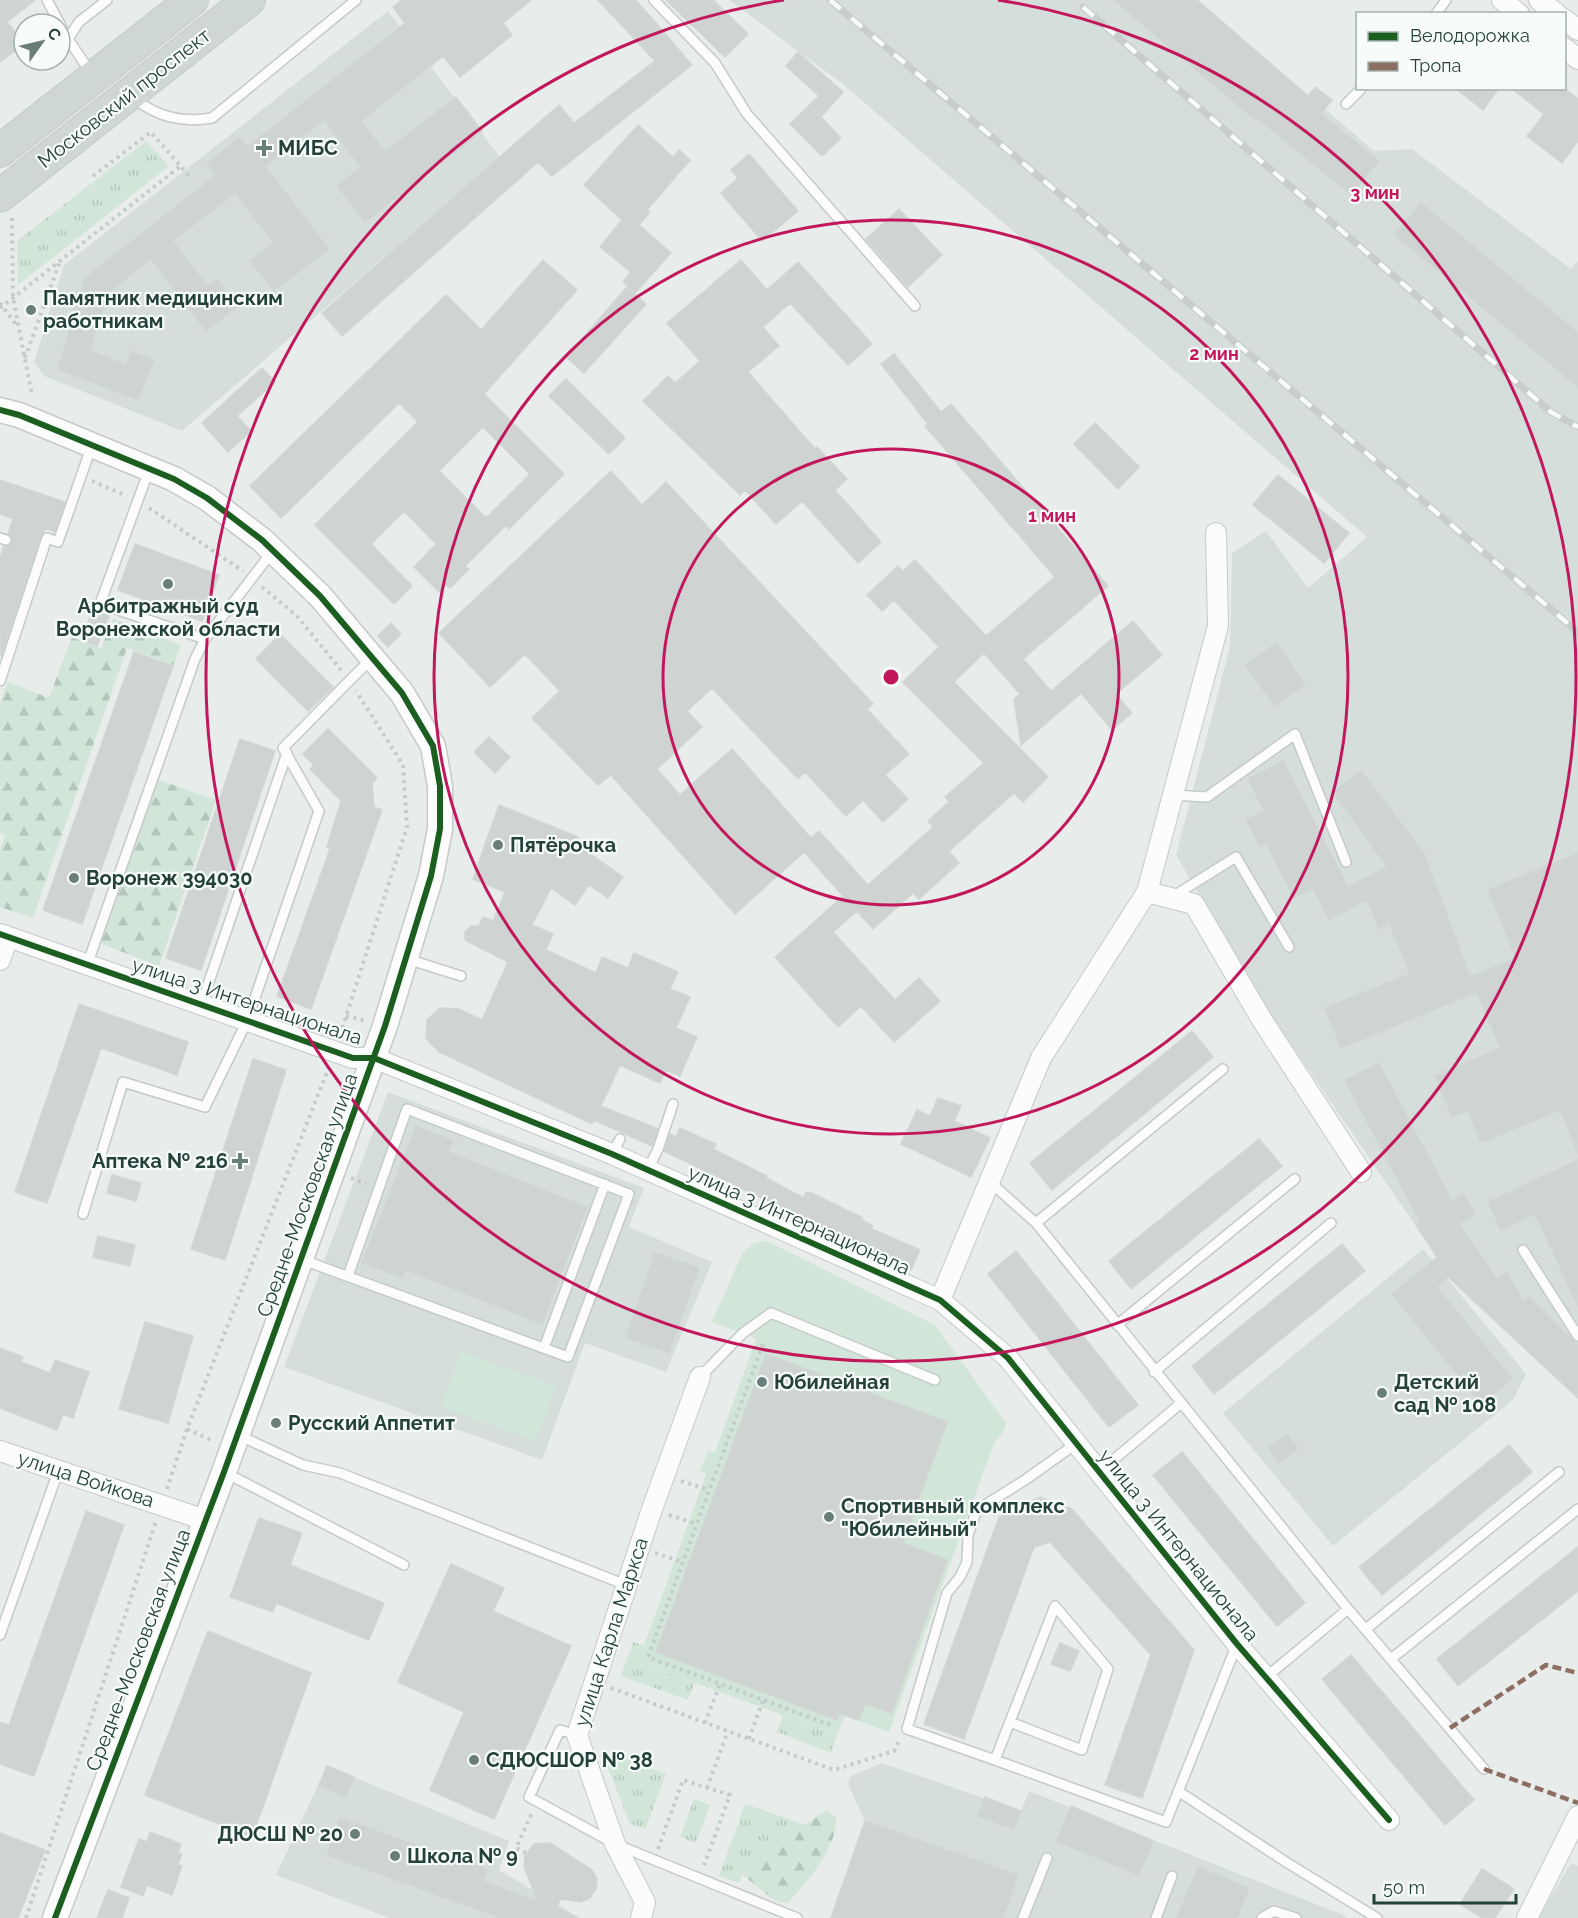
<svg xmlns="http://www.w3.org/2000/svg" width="1578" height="1918" font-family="Raleway,sans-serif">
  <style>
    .built { fill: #d6dedb }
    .grass { fill: url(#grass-tufts) }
    .forest { fill: url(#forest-firs) }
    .pitch { fill: #d1e6d8 }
    .building { fill: #cfd4d2; stroke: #d1d6d4; stroke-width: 1.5; fill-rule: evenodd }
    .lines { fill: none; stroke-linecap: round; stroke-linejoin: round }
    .service-casing { stroke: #c5cac8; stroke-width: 12 }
    .minor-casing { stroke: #c5cac8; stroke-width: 22 }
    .tertiary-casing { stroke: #c5cac8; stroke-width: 27 }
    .primary-casing { stroke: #c3ccc9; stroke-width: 34 }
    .path { stroke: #c3ccca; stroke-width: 4; stroke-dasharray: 3 4.5; stroke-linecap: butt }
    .service { stroke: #fcfcfc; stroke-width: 9 }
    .minor { stroke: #fcfcfc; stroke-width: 20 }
    .tertiary { stroke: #fcfcfc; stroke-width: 24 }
    .primary { stroke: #cfd7d5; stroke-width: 32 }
    .rail-casing { stroke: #c9cdcc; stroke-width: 7 }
    .rail { stroke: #f7fbf9; stroke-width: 4.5; stroke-dasharray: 14; stroke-linecap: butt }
    .quiet { stroke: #8d6e63; stroke-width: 4.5; stroke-dasharray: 9 4.5; stroke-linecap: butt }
    .cycleway-casing { stroke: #f7fbf9; stroke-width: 10 }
    .cycleway { stroke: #1b5e20; stroke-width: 6 }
    .ring { fill: none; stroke: #c2185b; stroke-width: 3 }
    .poi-dot { fill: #697e78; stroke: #f7fbf9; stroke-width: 2 }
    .labels { text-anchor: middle; stroke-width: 4.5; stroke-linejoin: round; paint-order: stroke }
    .street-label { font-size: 20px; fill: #24423a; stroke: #f7fbf9 }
    .poi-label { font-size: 20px; font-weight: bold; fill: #24423a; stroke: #f7fbf9; text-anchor: start }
    .centre { fill: #c2185b; stroke: #f7fbf9; stroke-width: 3 }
    .ring-label { font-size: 18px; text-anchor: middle; font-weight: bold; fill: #c2185b; stroke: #f7fbf9; stroke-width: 4.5; stroke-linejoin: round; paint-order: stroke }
  </style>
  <defs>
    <pattern id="grass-tufts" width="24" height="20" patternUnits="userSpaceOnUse" patternTransform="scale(1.5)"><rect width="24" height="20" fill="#d1e6d8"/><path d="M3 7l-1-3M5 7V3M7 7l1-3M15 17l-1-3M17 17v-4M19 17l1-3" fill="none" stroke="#b3c6ba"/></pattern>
    <pattern id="forest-firs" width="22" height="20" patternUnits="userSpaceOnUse" patternTransform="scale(1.5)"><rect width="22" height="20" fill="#d1e6d8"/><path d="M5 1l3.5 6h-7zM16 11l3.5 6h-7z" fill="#b3c6ba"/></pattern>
  </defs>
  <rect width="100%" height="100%" fill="#e8edeb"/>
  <path class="built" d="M729,0H1197L1374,151L1412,149L1571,269L1578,261V1398L1443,1249L1433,1251L1262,1002L1176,855L1230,647L1232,553L1266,531L1308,588L1367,537L844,85Z
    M388,11L500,157L182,431L44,376L34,362L64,265Z
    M388,1092L644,1188L629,1227L712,1262L666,1372L585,1343L542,1460L284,1367Z
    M1423,1249L1526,1374L1513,1400L1333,1546L1223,1413Z
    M882,1763L1021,1811L1029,1791L1346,1916L1345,1918H831L865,1821L848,1784L851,1776Z
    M327,1766L509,1841L499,1870L570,1912L574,1918H389L276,1875Z
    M1571,1863L1578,1866V1918H1538Z"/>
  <path class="grass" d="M146,141L169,166L18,285L17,241Z
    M633,1642L644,1646L639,1662L694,1683L688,1700L621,1676Z
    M783,1715L837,1735L831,1753L777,1732Z
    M611,1753L666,1774L645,1829L630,1824L607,1766Z
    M694,1799L710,1805L696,1843L680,1837Z
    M745,1804L806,1825L739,1872L743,1873L739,1883L719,1876Z"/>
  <path class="forest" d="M113,619L181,645L174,665L127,648L33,918L0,907V850L5,835L0,833V704L7,682L49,698L72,637L101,648Z
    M159,780L216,800L159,966L99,943Z
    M827,1810L836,1818C838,1847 807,1882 788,1903L775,1901L738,1871Z"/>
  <path class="pitch" d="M767,1241L935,1325L1006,1423L1003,1433L994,1443L889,1732L845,1716L837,1735L638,1662L706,1474L700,1471L708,1451L715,1452L756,1339L712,1322L743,1252L754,1243Z
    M461,1352L556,1386L536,1441L441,1407Z"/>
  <path class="building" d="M0,0H35L7,22L24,44L0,62Z
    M401,0H531L503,23L512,35L460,77L443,56L361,121L385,152L456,97L482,131L365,222L337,186L361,167L324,120L265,166L329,249L274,291L250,261L274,243L235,193L173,241L208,287L217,279L238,306L206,331L151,259L108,293L90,350L126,365L131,351L154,360L138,400L58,369L85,278L216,175L207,163L240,137L247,147L405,23L393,7Z
    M598,0H636L692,65L552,176L538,162L342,336L322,313L559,105L574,123L655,61Z
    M666,0H713L748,34L725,57Z
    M1114,0H1197L1308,96L1315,87L1332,100L1321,114L1379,161L1351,195L1257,118L1255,120Z
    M798,52L843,92L821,117L841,138L822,156L790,124L819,96L786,66Z
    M1455,88H1499L1483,110Z
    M1511,88H1564L1578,99V141L1562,163L1527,136L1544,114Z
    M638,125L673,157L679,150L690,160L647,210L650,212L639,225L671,253L635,293L623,282L631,272L600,247L622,220L584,185Z
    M749,154L798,211L762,241L721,193L738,178L731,170Z
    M1421,203L1578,333V387L1395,235Z
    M899,209L942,255L908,287L866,239Z
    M543,260L577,290L484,394L564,474L509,529L506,525L465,566L469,569L450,588L446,585L439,592L414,567L436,544L404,511L371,544L412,586L394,604L315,525L418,422L399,403L281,518L250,486L446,295L481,330ZM483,427L530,474L486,518L439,471Z
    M741,260L767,290L798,262L872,344L848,365L790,303L763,327L779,346L748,372L815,449L817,447L847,479L835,490L881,542L858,563L802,501L776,524L745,490L740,495L643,401L668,376L675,383L700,361L667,323Z
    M627,287L646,304L584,373L566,357Z
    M894,354L941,412L951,404L1108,586L1023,659L1051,691L1133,621L1162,655L1116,694L1132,713L1112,730L1081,693L1021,745L1014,699L1020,694L984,653L954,682L1048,777L1023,802L1014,793L949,851L959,863L919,899L913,893L873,929L857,911L833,932L895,1000L919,978L940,1001L894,1042L861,1006L838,1027L775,957L843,896L804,852L735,914L611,775L598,785L532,718L560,691L525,654L490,687L439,633L611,471L642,505L666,482L873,704L867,709L909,754L885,775L908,799L883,822L863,800L846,816L805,772L798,779L712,688L687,711L702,727L657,769L680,795L732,749L811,838L819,831L868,885L933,827L928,821L949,802L945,797L984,763L903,682L939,647L894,600L882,611L867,595L898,566L903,571L915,560L986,636L1055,577L925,426L928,424L881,364Z
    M262,368L275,382L237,416L251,431L228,452L202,423Z
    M566,379L625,438L609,454L549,396Z
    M1095,423L1139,467L1118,489L1074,444Z
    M1278,475L1349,533L1324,563L1253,505Z
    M0,480L65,502L55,532L46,528L41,536L1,656L0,558L4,546L12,543L8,534L13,519L0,514Z
    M135,544L219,575L202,621L118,590Z
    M93,610L109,616L97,646L81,639Z
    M391,623L401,634L388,647L378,636Z
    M280,634L333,687L308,711L256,659Z
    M1276,643L1305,684L1275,706L1245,665Z
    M134,652L173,666L82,924L43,910Z
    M328,729L377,778L372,783L374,807L382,810L311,1009L277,996L324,866L330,848L327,847L341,801L310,769L314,765L303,754Z
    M489,737L510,757L495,773L474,752Z
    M240,739L275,751L201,970L166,958Z
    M1283,761L1348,887L1387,867L1333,792L1361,771L1424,853L1470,977L1516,958L1488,890L1578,853V1153L1560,1110L1481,1143L1468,1111L1452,1117L1435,1076L1500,1048L1477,992L1341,1048L1325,1008L1410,974L1389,923L1379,929L1367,900L1329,920L1313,888L1294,898L1266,843L1260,846L1246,820L1264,811L1248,779Z
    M499,805L578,837L575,843L623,877L608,898L589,885L575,905L551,888L532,925L553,934L546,950L596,973L602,957L628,968L634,953L678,972L670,989L690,997L676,1028L697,1037L680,1076L666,1070L660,1083L620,1065L601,1106L658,1129L652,1146L594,1120L592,1124L439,1052L426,1039L427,1020L440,1008L459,1009L482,1020L508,962L465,940V932L471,926H479L483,917L493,921L505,892L473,879Z
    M79,1004L188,1042L177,1075L101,1048L47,1203L15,1192Z
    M1192,1031L1213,1057L1052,1190L1030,1163Z
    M253,1059L286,1070L225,1260L191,1249Z
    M1379,1063L1452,1201L1462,1193L1476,1213L1459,1224L1497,1279L1507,1272L1524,1302L1529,1297L1578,1345V1398L1448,1277L1437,1287L1512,1379L1481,1404L1392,1294L1437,1257L1416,1225L1420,1222L1345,1080Z
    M938,1098L961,1106L954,1121L990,1138L971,1177L901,1144L917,1110L930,1116Z
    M416,1126L453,1141L448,1152L587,1207L542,1324L406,1270L403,1278L362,1263Z
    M680,1128L716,1144L713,1149L767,1176L766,1178L804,1198L806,1192L812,1193L863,1218L862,1220L873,1226L872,1229L920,1250L911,1270L664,1151L670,1134L676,1137Z
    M1259,1139L1282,1166L1131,1289L1109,1261Z
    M1578,1160V1306L1535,1214L1501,1230L1488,1202Z
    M112,1175L141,1183L136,1201L107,1193Z
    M98,1236L135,1245L130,1266L93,1257Z
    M1342,1244L1365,1271L1214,1394L1192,1366Z
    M1016,1251L1138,1405L1109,1427L988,1274Z
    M655,1253L699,1268L669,1353L626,1338Z
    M145,1322L193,1336L168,1423L119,1409Z
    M0,1348L23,1357L21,1362L50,1373L55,1360L89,1372L73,1418L63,1414L57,1430L0,1408Z
    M766,1354L947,1422L903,1543L947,1560L892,1713L865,1704L859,1720L840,1714L837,1720L656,1652Z
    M1287,1434L1298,1448L1279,1463L1268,1448Z
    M1509,1445L1532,1472L1382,1595L1359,1567Z
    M1182,1452L1305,1603L1277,1626L1153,1475Z
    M1040,1497L1072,1509L1194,1650L1142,1798L1105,1785L1151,1655L1050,1542L1034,1547L964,1739L924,1724L999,1517Z
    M86,1511L124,1525L34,1776L0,1764V1722L9,1725Z
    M259,1518L302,1533L290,1565L384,1603L369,1640L276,1603L273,1612L230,1597Z
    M1578,1547V1591L1458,1686L1437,1659Z
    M451,1564L504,1588L493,1611L571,1646L494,1819L430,1790L464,1712L398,1682Z
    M208,1631L311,1673L252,1837L145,1795Z
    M1060,1643L1079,1651L1070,1671L1051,1664Z
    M1351,1655L1474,1800L1445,1825L1322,1679Z
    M327,1766L354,1777L346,1797L319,1785Z
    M985,1797L1021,1811L1014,1829L978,1816Z
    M1071,1806L1153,1841L1139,1875L1056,1841Z
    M340,1818L487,1870L483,1881L537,1901L524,1866L525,1856L534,1844L550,1843L592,1870L597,1879L596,1889L590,1898L581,1902L560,1899L557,1908L579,1918H501L327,1855Z
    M865,1821L1018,1875L1003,1918H831Z
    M150,1832L181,1844L178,1853L182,1854L178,1865L182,1866L172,1895L147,1885L143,1896L121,1887L139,1839L147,1842Z
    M0,1833L45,1850L18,1918H0Z
    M1198,1867L1249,1888L1237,1918H1177Z
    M1482,1869L1514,1889L1495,1918H1482L1460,1904Z
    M108,1890L129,1898L122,1918H97Z"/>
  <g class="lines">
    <defs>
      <path id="service" d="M47,0L68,39L91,73
        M654,0L715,63L747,114L915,306
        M1436,14L1446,0
        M68,39L79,22L107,0
        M133,98C158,117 181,123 212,118L356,0
        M1346,104L1362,88
        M149,470L100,604L205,639
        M0,538L6,540
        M0,681L47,538L58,542L92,445
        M1172,795L1207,797L1295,734L1346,862
        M1172,897L1236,857L1289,947
        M407,959L461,976
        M87,965L195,659L205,639L272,552
        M201,1005L287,753
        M612,1154L620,1139
        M647,1171L658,1149L673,1104
        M990,1182L1036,1223L1348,1609L1484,1769
        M83,1214L123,1082L205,1107L247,1021L319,811L283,748L371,659
        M1036,1223L1223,1069
        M1523,1250L1578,1336
        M301,1259L322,1267L568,1357L629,1194L407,1109L348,1276
        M1117,1325L1295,1179
        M544,1348L605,1184
        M1154,1372L1331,1223
        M700,1377L743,1333L771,1313L935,1380
        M238,1435L303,1465L340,1473L626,1585
        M224,1472L404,1565
        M1099,1472L1180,1404
        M1366,1629L1559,1472
        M0,1635L59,1469
        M1391,1659L1578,1509
        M1265,1678L1348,1609
        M1010,1722L1082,1750L1108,1669L1055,1606L995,1760L1166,1822L1237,1644
        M577,1735L560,1730L529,1797L615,1844L797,1918
        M995,1760L907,1729L947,1593L960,1577L967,1562L968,1535L977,1510L1025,1480L1077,1443
        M1178,1791L1286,1862L1377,1918
        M1023,1918L1047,1858
        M1156,1918L1172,1876
        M1262,1918L1274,1911L1296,1918"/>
      <path id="minor" d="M1502,0L1519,14
        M1539,0L1557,14
        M1564,19L1578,30
        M1564,48L1578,59
        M1147,892L1194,904L1262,1020L1361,1172
        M0,934L353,1058H374L612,1154L940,1300L1008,1358L1237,1644L1389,1820
        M0,960L8,937
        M940,1300L1041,1058L1147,892L1218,626L1216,533
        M0,1451L205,1520
        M641,1918L645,1902L615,1844L577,1735L652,1509L700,1377
        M1527,1918L1578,1816"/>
      <path id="tertiary" d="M0,410L19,415L174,479L207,498L262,540L320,596L402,693L433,746L440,786V829L431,876L385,1026L224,1472L55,1918"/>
      <path id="primary" d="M0,151L192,0
        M0,196L249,0"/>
    </defs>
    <use href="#service" class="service-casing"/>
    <use href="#minor" class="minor-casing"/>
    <use href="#tertiary" class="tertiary-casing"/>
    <use href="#primary" class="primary-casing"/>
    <path class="path" d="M93,176L151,132L190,177
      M12,218L13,298L32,395
      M0,303L17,326
      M0,308L182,165
      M25,358L60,261
      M92,481L127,496
      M149,508L243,571
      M262,587L297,616L341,670
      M346,1016L366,1021
      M340,1035L407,827L403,765L356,691
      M351,1178L366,1184
      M763,1344L648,1657L833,1726
      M187,1429L213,1441
      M681,1481L709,1490
      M167,1489L187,1429L329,1067
      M669,1515L697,1524
      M655,1553L683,1562
      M611,1688L834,1770L894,1751L900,1739
      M705,1723L720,1684
      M749,1739L763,1700
      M707,1788L728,1731
      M658,1849L683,1780L730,1795L704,1865
      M526,1853L516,1848L532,1813
      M26,1918L156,1521"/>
    <use href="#service" class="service"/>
    <use href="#minor" class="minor"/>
    <use href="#tertiary" class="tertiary"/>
    <use href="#primary" class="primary"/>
    <defs>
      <path id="rail" d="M830,0L1578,632
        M1083,7L1551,412L1578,427"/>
    </defs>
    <use href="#rail" class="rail-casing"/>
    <use href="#rail" class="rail"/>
    <path class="quiet" d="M1450,1728L1546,1665L1578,1673
      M1484,1769L1578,1803"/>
    <defs>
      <path id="cycleway" d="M0,410L19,415L174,479L207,498L262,540L320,596L402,693L433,746L440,786V829L431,876L385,1026L224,1472L55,1918
        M0,934L353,1058H374L612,1154L940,1300L1008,1358L1237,1644L1389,1820"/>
    </defs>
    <use href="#cycleway" class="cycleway-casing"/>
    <use href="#cycleway" class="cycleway"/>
  </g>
  <g class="ring">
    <circle cx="891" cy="677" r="228"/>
    <circle cx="891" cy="677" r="457"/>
    <path d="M998 0A685 685 0 1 1 784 0"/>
  </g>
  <g class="poi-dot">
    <path d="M261 139h6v6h6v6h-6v6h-6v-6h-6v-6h6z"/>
    <circle cx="31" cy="310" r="6"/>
    <circle cx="168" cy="584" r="6"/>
    <circle cx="498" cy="845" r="6"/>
    <circle cx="74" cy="878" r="6"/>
    <path d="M237 1152h6v6h6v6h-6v6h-6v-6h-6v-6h6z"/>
    <circle cx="762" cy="1382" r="6"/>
    <circle cx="1382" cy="1393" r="6"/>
    <circle cx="276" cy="1423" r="6"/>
    <circle cx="829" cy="1517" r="6"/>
    <circle cx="474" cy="1760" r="6"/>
    <circle cx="355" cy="1834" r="6"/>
    <circle cx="395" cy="1856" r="6"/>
  </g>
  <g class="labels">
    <g class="street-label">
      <text transform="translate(124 98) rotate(-38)" y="7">Московский проспект</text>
      <text transform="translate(247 1001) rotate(18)" y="7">улица 3 Интернационала</text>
      <text transform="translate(307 1195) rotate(-70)" y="7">Средне-Московская улица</text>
      <text transform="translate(799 1220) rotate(24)" y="7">улица 3 Интернационала</text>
      <text transform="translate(86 1479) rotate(18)" y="7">улица Войкова</text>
      <text transform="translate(1179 1545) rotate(51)" y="7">улица 3 Интернационала</text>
      <text transform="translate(611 1632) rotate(-72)" y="7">улица Карла Маркса</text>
      <text transform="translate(138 1650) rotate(-69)" y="7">Средне-Московская улица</text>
    </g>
    <g class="poi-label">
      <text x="278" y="155">МИБС</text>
      <text x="43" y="305">Памятник медицинским<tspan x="43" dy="23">работникам</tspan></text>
      <text x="168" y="613" text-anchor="middle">Арбитражный суд<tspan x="168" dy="23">Воронежской области</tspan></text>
      <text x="510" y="852">Пятёрочка</text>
      <text x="86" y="885">Воронеж 394030</text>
      <text x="228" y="1168" text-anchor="end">Аптека № 216</text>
      <text x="774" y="1389">Юбилейная</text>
      <text x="1394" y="1389">Детский<tspan x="1394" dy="23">сад № 108</tspan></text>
      <text x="288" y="1430">Русский Аппетит</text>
      <text x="841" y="1513">Спортивный комплекс<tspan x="841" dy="23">"Юбилейный"</tspan></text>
      <text x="486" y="1767">СДЮСШОР № 38</text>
      <text x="343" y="1841" text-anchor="end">ДЮСШ № 20</text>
      <text x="407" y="1863">Школа № 9</text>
    </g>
  </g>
  <circle cx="891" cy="677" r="9" class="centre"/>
  <g class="ring-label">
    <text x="1375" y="199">3 мин</text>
    <text x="1214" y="360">2 мин</text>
    <text x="1052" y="522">1 мин</text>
  </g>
  <rect x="1356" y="12" width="210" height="78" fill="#f7fbf9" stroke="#a3b1ad" stroke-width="1.5"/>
  <rect x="1368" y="32" width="30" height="9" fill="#1b5e20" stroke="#a3b1ad" stroke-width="1.5"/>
  <text x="1410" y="42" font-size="18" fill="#24423a">Велодорожка</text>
  <rect x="1368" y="62" width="30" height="9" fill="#8d6e63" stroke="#a3b1ad" stroke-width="1.5"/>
  <text x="1410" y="72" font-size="18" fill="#24423a">Тропа</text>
  <g transform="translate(42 42) rotate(56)"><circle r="28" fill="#f7fbf9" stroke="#a3b1ad" stroke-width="1.5"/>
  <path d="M0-4.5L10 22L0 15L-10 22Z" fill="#697e78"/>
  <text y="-9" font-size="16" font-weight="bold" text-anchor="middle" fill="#24423a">С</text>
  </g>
  <path d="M1374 1894v9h142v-9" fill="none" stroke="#24423a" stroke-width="3"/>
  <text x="1383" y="1894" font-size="18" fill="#24423a" stroke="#f7fbf9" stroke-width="4.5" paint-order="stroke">50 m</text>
</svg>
